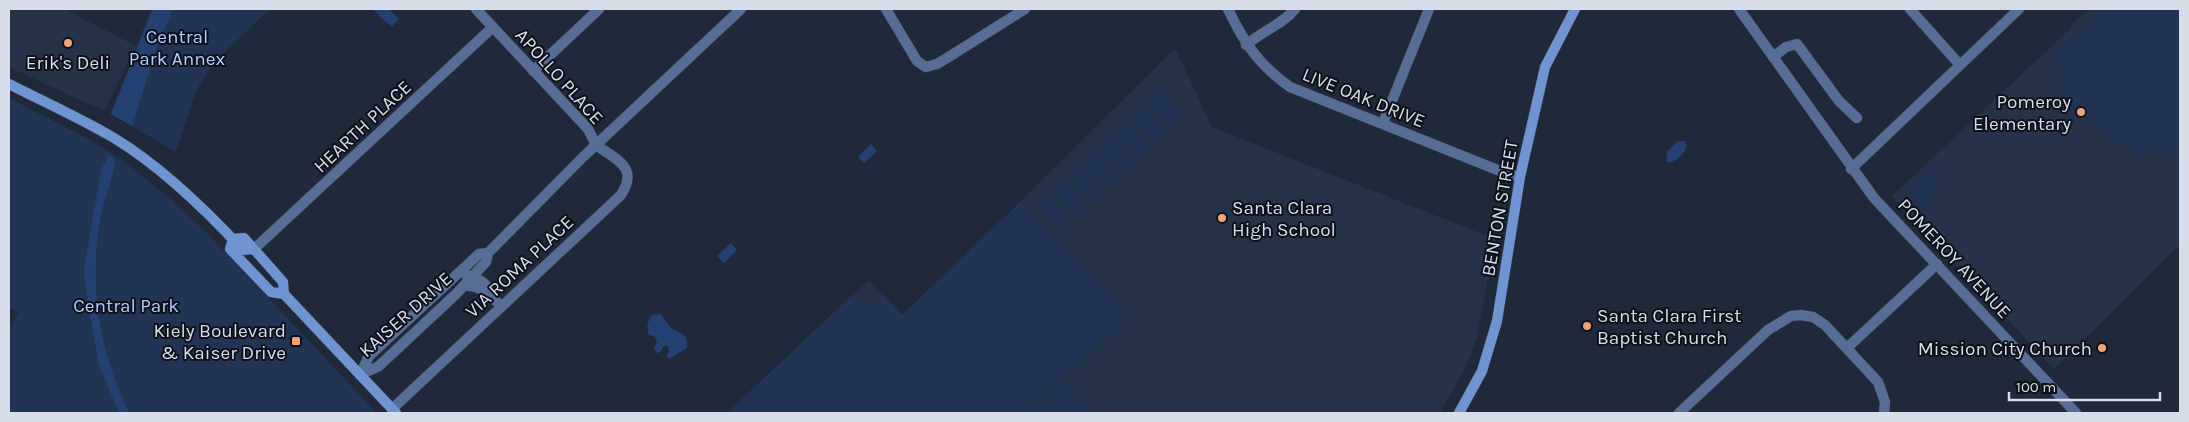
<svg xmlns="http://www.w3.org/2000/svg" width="2189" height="422" font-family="Karla,sans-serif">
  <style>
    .built { fill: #263248 }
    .green { fill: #223453 }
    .water { fill: #254173 }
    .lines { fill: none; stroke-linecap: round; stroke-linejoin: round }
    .minor-casing { stroke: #3d4655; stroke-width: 11 }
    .tertiary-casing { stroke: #3d4655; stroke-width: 11 }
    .secondary-casing { stroke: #3d4655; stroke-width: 11 }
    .minor { stroke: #566d95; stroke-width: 10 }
    .tertiary { stroke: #566d95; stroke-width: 10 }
    .secondary { stroke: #6f93d3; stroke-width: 10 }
    .poi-dot { fill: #efa377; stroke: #0d1119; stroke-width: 2 }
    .labels { text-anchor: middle; stroke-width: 4; stroke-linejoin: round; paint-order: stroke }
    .park-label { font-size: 19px; fill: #b1cdfc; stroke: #0d1119 }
    .poi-label { font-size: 19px; fill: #d8dee9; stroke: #0d1119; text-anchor: end }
    .street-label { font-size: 19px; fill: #d8dee9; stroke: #0d1119 }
  </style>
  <rect width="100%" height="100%" fill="#1f2939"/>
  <path class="built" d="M9,9H65L136,46L104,111L9,67Z
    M2089,9H2180V245L2054,369L1892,196L2072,27L2071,25Z
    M1175,48L1212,127L1495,239L1477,337L1467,365L1440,413H727L869,280L902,315L1020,202Z"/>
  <path class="green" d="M151,9H270L213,63L196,91L176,152L111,114Z
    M2106,9H2180V147L2168,158L2155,145L2140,158L2122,139L2116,144L2088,115L2083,119L2064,99L2069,95L2058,84L2066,76L2056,66L2053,57L2065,42L2079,35Z
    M1158,89L1183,115L1171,126L1146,100Z
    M9,98L92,141L121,159L172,200L208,234L377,413H9V334L18,312L9,308Z
    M1142,104L1167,130L1155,141L1130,115Z
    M1126,119L1150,145L1139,156L1114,130Z
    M1110,134L1135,160L1123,171L1098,145Z
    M1094,149L1119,175L1107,186L1082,160Z
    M1078,164L1103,190L1091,201L1067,175Z
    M1929,171L1937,173L1938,176L1931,194V203L1924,208C1915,205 1910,199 1911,190Z
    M1062,179L1087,205L1075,216L1050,190Z
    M1045,195L1070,221L1061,230L1036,204Z
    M1020,202L1122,306L1120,326L1024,413H727L851,296C866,310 870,311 885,297L902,315Z
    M1065,382L1091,411L1088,413H1062L1047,398Z
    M1046,400L1058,413H1031Z"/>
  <path class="water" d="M153,9H173L158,44L132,126L111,114Z
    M373,9H389L399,19L392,26L382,19Z
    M1677,141H1685L1687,145C1684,155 1679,159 1669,163L1666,161L1667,152Z
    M871,144L877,151L864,163L858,157Z
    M109,155L115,159C113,180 104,198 100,219C89,288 99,350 129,413H119L99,365L88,304L84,271L101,170Z
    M731,243L737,250L724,263L717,256Z
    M661,314C664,318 667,324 670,327C681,336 688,330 687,348L669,359L667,356L669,351L668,346H664L660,352L656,353L654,348L657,342L654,336L649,335C646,327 647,322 652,315Z"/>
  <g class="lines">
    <defs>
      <path id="minor" d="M476,9L588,129L596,145
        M886,9L917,61L926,67L937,64L947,58L1025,9
        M1228,9C1244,43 1259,65 1290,87L1505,173L1520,177
        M1910,9L1960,65
        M1246,45C1262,31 1282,25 1295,9
        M1773,57L1786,47L1797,44L1839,101L1857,118
        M533,71L599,9
        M1383,123L1429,9
        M1851,169L2019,9
        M254,249L493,27
        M466,275C477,278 488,282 490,294
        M464,286C479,284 491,296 501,306
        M1847,348L1937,264
        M360,375L379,366L456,294L486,262L488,253L583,157L741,9
        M360,375L369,356L479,254L488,253
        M392,409L621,195C639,167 617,160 596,145
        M1679,413L1768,330L1791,316L1801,315L1813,317L1825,325L1878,382L1885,402L1884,413"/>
      <path id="tertiary" d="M1739,9L1874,198L2076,413"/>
      <path id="secondary" d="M9,84C44,102 80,118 114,138C162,167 205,209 243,250L254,249
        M233,239L244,238L283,282L284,294L396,413
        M233,239L230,249L271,292L284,294
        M1459,413L1482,371L1497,321L1520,177L1545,67L1575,9"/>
    </defs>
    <use href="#minor" class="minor-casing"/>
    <use href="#tertiary" class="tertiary-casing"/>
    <use href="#secondary" class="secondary-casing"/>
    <use href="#minor" class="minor"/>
    <use href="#tertiary" class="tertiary"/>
    <use href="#secondary" class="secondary"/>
  </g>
  <g class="poi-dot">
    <circle cx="68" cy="43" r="5"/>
    <circle cx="2081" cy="112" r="5"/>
    <circle cx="1222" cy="218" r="5"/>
    <circle cx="1587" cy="326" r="5"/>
    <rect x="291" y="336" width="10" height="10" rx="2.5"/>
    <circle cx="2102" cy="348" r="5"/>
  </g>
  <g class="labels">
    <g class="park-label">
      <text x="177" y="43">Central<tspan x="177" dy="22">Park Annex</tspan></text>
      <text x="126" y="312">Central Park</text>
    </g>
    <g class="poi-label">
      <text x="68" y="69" text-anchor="middle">Erik's Deli</text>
      <text x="2071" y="108">Pomeroy<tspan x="2071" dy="22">Elementary</tspan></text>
      <text x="1232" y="214" text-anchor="start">Santa Clara<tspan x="1232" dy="22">High School</tspan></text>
      <text x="1597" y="322" text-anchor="start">Santa Clara First<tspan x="1597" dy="22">Baptist Church</tspan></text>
      <text x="286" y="337">Kiely Boulevard<tspan x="286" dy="22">&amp; Kaiser Drive</tspan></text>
      <text x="2092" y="355">Mission City Church</text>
    </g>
    <g class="street-label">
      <text transform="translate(560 76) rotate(48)" y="7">APOLLO PLACE</text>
      <text transform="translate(1364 97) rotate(22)" y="7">LIVE OAK DRIVE</text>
      <text transform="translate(362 126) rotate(-43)" y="7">HEARTH PLACE</text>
      <text transform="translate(1499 208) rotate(-80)" y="7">BENTON STREET</text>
      <text transform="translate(1955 258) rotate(47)" y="7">POMEROY AVENUE</text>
      <text transform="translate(519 266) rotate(-43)" y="7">VIA ROMA PLACE</text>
      <text transform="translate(405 314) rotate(-42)" y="7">KAISER DRIVE</text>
    </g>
  </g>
  <rect width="2189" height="422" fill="none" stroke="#d8dee9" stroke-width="20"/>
  <path d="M2009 392v8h151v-8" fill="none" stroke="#d8dee9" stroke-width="2.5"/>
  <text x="2016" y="392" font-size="15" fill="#d8dee9" stroke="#0d1119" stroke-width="4" paint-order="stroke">100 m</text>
</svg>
